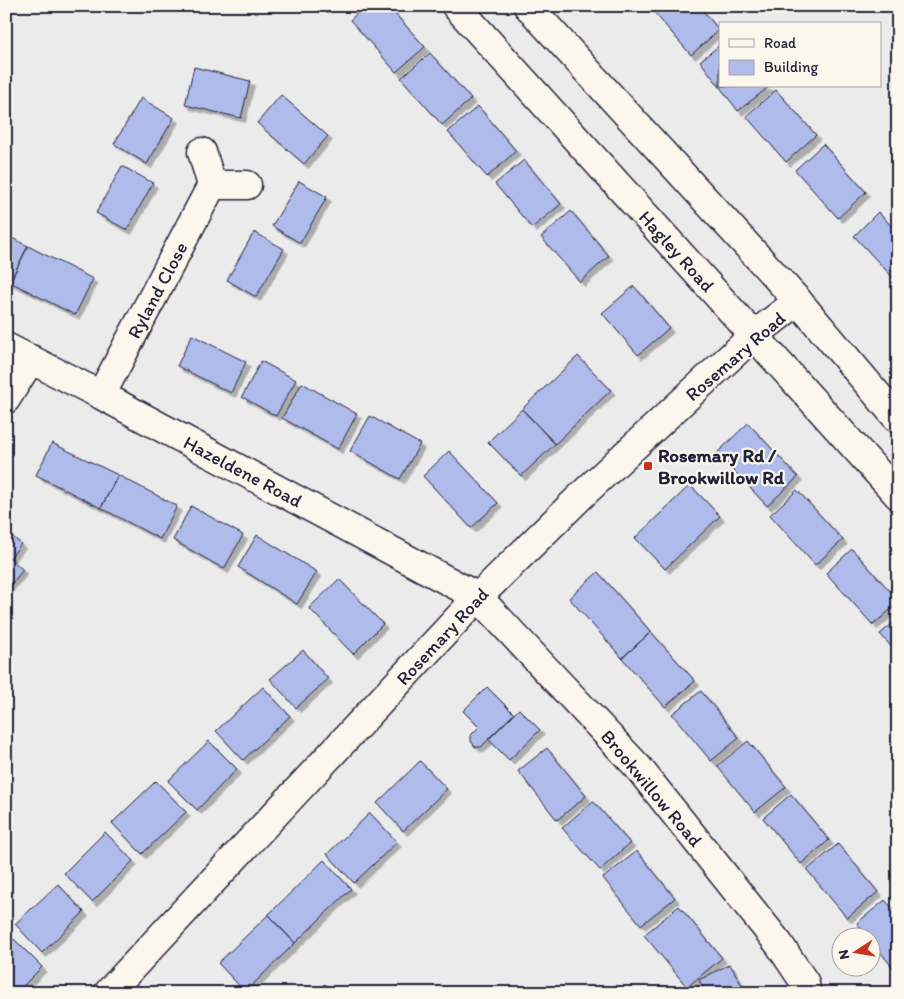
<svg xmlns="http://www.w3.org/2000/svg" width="904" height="999" font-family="Itim,sans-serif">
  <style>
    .building { fill: #aebbeb; stroke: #22223b; filter: url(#shadow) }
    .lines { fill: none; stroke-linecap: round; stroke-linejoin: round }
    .minor-casing { stroke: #22223b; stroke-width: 31 }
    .major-casing { stroke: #22223b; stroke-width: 31 }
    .minor { stroke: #fbf7ec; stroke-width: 28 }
    .major { stroke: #fbf7ec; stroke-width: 28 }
    .poi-dot { fill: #c8321e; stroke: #fbf7ec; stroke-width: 2 }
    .labels { text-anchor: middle; stroke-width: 4.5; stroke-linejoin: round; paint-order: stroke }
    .street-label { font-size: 19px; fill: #22223b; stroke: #fbf7ec }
    .poi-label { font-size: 19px; font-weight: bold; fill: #22223b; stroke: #fbf7ec; text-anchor: start }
  </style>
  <defs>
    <filter id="shadow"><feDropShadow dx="4.5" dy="4.5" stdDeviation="0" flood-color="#0004"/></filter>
  </defs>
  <rect width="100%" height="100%" fill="#ecebec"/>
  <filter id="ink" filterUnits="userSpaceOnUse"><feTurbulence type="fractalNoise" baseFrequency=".02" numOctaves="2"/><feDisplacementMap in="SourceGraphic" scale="10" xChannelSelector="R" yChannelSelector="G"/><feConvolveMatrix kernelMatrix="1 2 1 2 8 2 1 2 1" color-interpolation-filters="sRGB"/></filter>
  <g filter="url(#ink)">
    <path class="building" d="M365,6H388L425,47L396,72L350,20Z
      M659,6H699L719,30L691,55L653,11Z
      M720,45V86H770L738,111L700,61Z
      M430,53L471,99L442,125L401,78Z
      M194,67L250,81L241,118L185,105Z
      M776,90L816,135L786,162L746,116Z
      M281,95L328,136L304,164L257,123Z
      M141,98L174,118L147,164L114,144Z
      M478,106L516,151L487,177L448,132Z
      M823,144L866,192L838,218L795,170Z
      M524,160L561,204L532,228L495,184Z
      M122,166L153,183L127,230L96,213Z
      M299,181L327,197L300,243L272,226Z
      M571,211L609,256L580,282L541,237Z
      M878,212L898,233V283L854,236Z
      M254,232L284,249L256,297L227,280Z
      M6,235L28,246L10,282L6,280Z
      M28,246L93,279L75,315L10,282Z
      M634,286L669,328L638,355L602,313Z
      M192,335L246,362L231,393L177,366Z
      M578,356L611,390L555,444L522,409Z
      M261,361L296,380L276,416L242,397Z
      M302,383L357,414L338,449L282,418Z
      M522,409L555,444L521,476L488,442Z
      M370,416L420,444L400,479L350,451Z
      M748,423L798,477L767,506L717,453Z
      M52,443L118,475L101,508L36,475Z
      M449,451L498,503L471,528L423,476Z
      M118,475L177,506L160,539L101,508Z
      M690,485L720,516L665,569L635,538Z
      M797,490L843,540L815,565L770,515Z
      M191,506L243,535L224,569L173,540Z
      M6,531L21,544L10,558L23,570L12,583L6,577Z
      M257,535L317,572L297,604L238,567Z
      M852,549L898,600V603L873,625L826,573Z
      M598,572L651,632L622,658L569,598Z
      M6,577L12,583L6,590Z
      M339,579L383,624L353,654L309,608Z
      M898,619V654L880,634Z
      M651,632L695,681L665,707L622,658Z
      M303,650L328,679L296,708L270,679Z
      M263,687L290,716L243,760L216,731Z
      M487,687L514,714L481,747H475L471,741V735L479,727L463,711Z
      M701,691L739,738L711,761L672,714Z
      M519,709L540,730L509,760L488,739Z
      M209,741L237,769L197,810L168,781Z
      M748,741L786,787L755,812L717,766Z
      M547,748L586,796L557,820L518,771Z
      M420,761L447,789L403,831L377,803Z
      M156,781L186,812L142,854L112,823Z
      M791,794L829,840L801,864L763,818Z
      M593,801L630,843L600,870L562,828Z
      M370,813L397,842L354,883L327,854Z
      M105,832L133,861L92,902L64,873Z
      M838,844L878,892L847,918L807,870Z
      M637,851L675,898L641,925L603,878Z
      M324,860L351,889L295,943L268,915Z
      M58,884L84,912L42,953L15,924Z
      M885,900L898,915V974L872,942V936H867L857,923Z
      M679,906L722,958L687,987L644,935Z
      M268,915L295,943L245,992L218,963Z
      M14,939L42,967L16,993H6V947Z
      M730,964L746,993H706L699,980Z
      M324,984L342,993H320Z"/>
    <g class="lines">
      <defs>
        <path id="minor" d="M456,6L898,495
          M202,152L212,185H247
          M6,347L101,395L478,597L637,766L779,944L805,983L806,993
          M101,395L212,185
          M6,399L31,359
          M108,993L478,597L584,493L753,336L798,301"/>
        <path id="major" d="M528,6L798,301L898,419"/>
      </defs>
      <use href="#minor" class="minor-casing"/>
      <use href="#major" class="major-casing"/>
      <use href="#minor" class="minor"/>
      <use href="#major" class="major"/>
    </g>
  </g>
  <rect class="poi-dot" x="643" y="461" width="10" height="10" rx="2.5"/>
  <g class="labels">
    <g class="street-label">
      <text transform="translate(677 251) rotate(48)" y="7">Hagley Road</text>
      <text transform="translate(157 290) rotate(-62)" y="7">Ryland Close</text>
      <text transform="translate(735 356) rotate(-41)" y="7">Rosemary Road</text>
      <text transform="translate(243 471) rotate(28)" y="7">Hazeldene Road</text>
      <text transform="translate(442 636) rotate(-47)" y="7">Rosemary Road</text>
      <text transform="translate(652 788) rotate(50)" y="7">Brookwillow Road</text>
    </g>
    <g class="poi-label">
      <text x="658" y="462">Rosemary Rd /<tspan x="658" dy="22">Brookwillow Rd</tspan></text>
    </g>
  </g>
  <rect width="904" height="999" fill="none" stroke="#fbf7ec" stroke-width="25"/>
  <rect x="12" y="12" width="879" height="974" fill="none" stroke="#22223b" stroke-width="2" filter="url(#ink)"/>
  <rect x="719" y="22" width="162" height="65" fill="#fbf7ec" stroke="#a4a2a5"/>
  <rect x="729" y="39" width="25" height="8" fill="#fbf7ec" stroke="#a4a2a5"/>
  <text x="764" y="48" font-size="15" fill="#22223b">Road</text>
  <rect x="729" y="60" width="25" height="15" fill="#aebbeb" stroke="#a4a2a5"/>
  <text x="764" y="72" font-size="15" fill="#22223b">Building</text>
  <g transform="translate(856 952) rotate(258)"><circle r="24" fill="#fbf7ec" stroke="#a4a2a5"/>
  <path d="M0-4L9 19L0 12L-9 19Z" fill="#c8321e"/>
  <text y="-8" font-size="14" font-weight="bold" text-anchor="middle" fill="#22223b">N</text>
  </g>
</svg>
